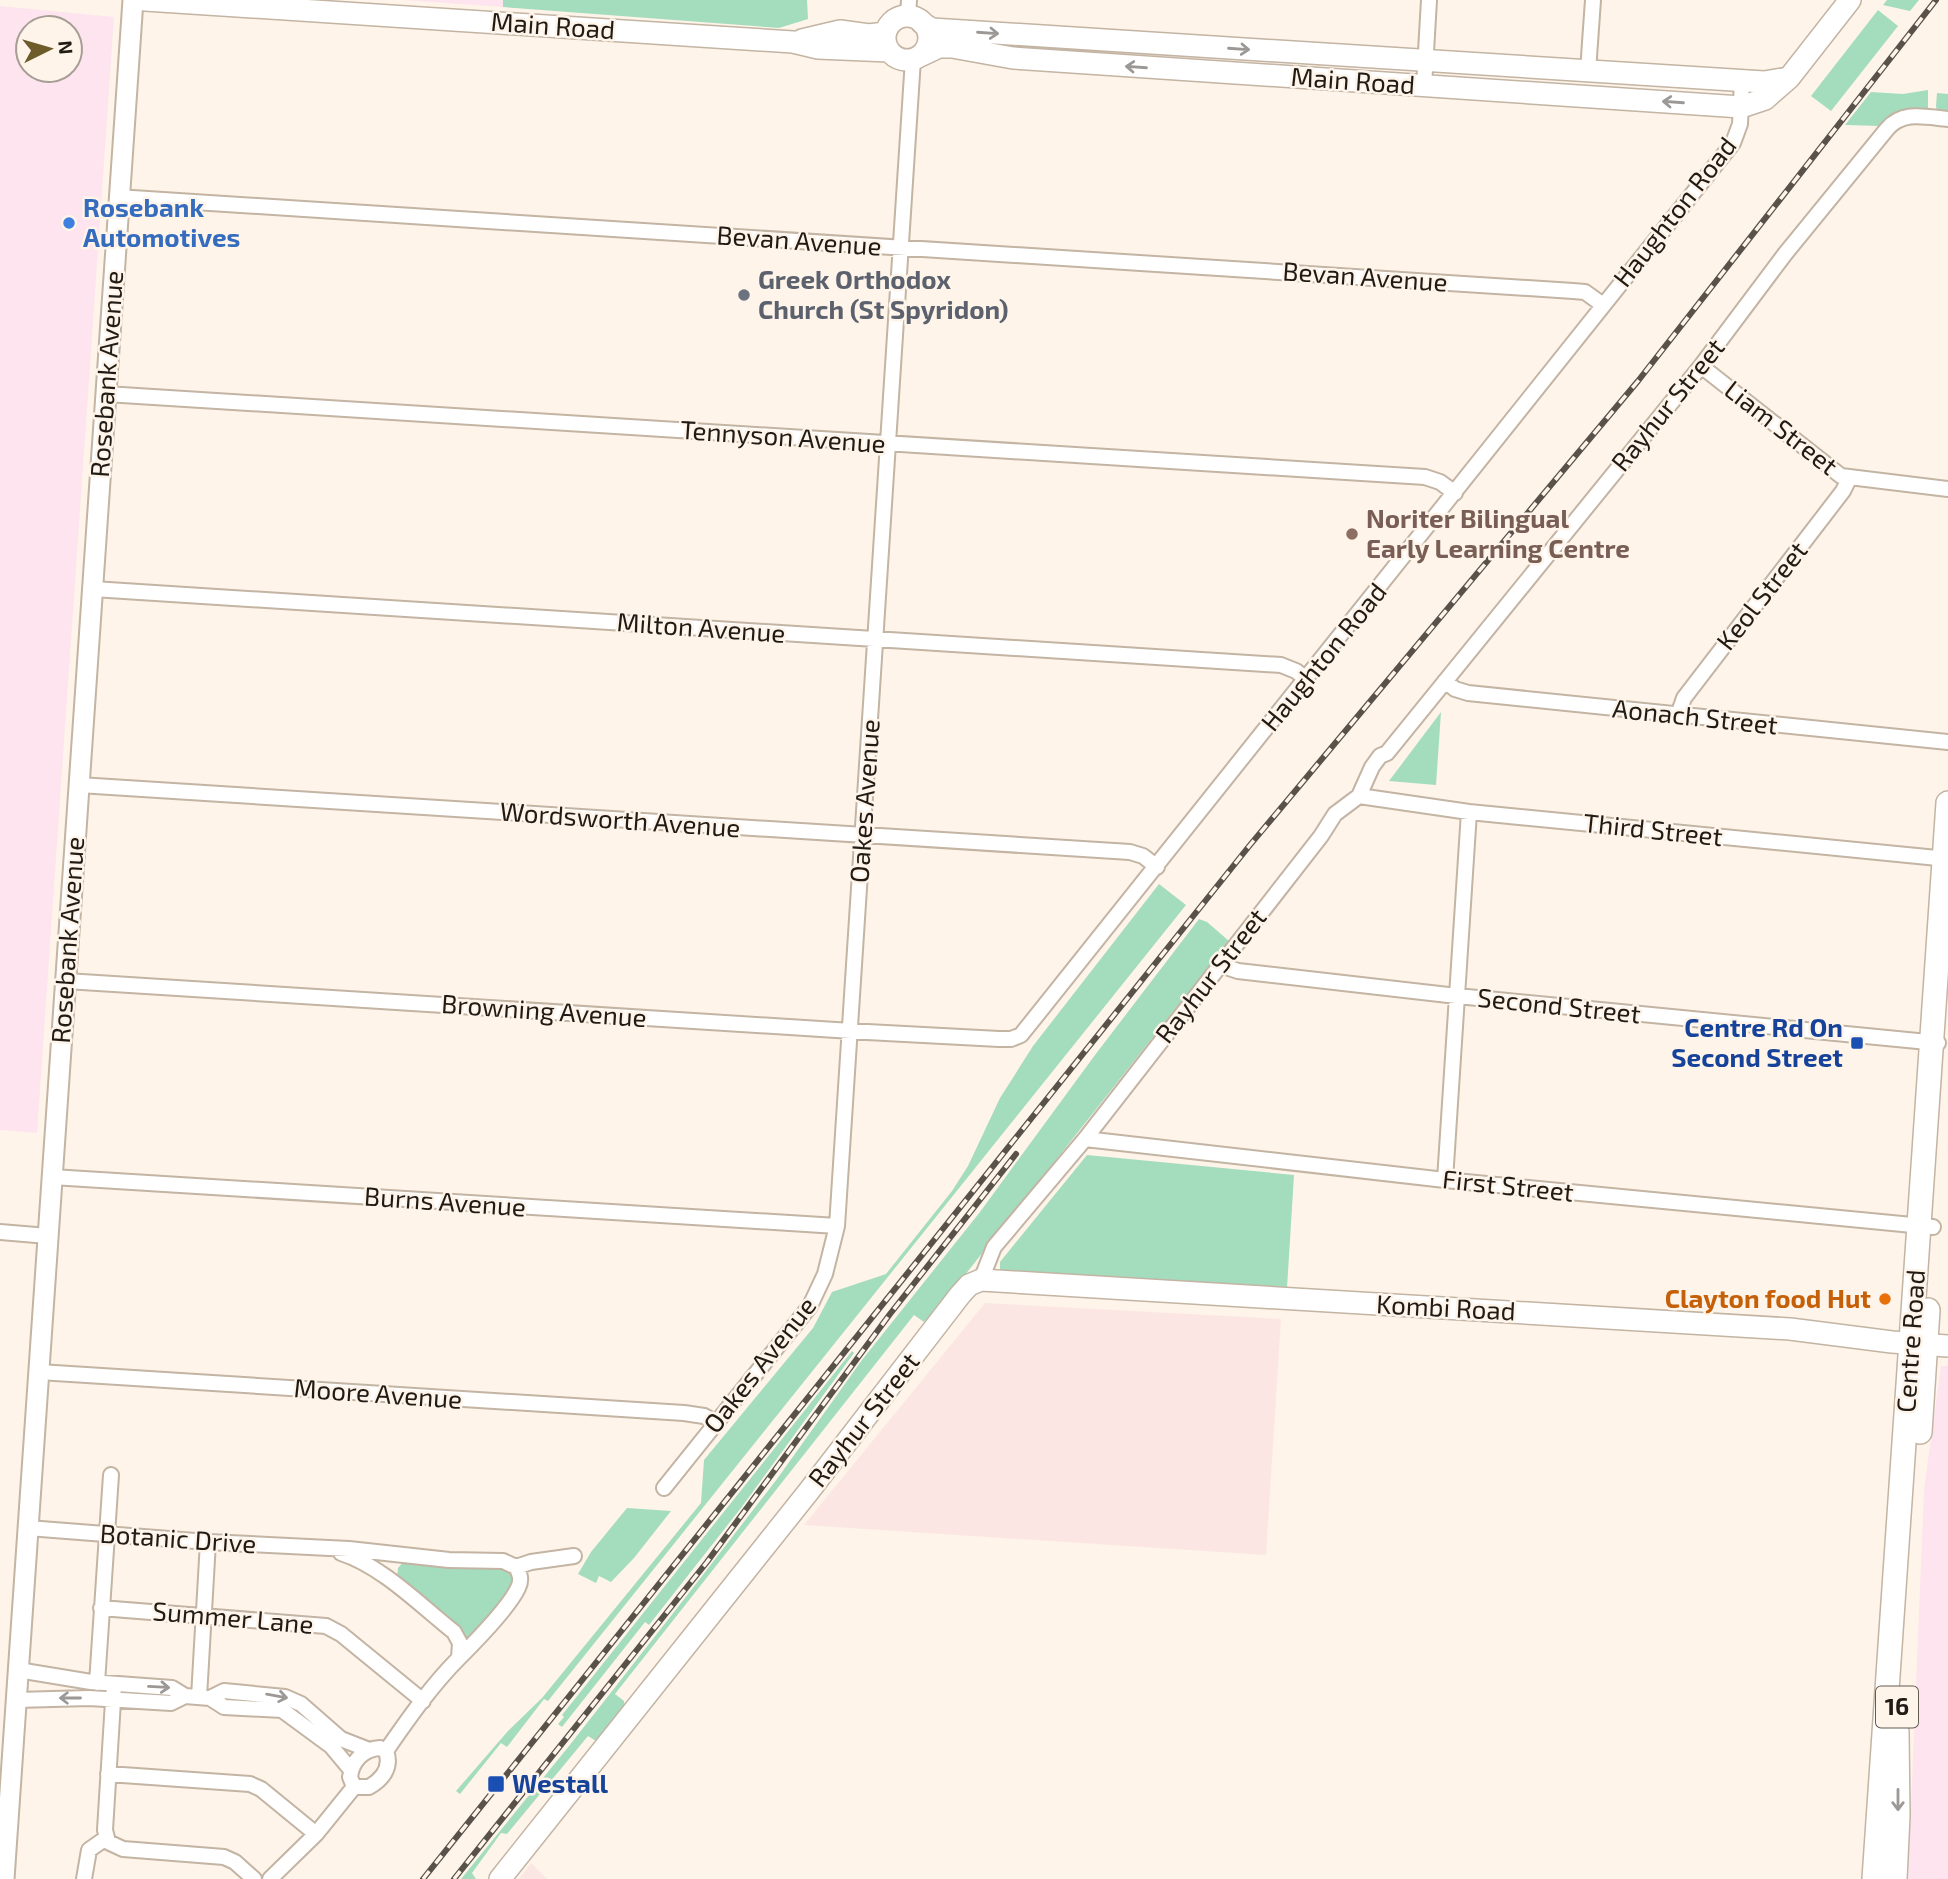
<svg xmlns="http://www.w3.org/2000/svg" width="1948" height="1879" font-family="'Exo 2',sans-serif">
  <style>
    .commercial { fill: #fce6e3 }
    .industrial { fill: #fde4ee; fill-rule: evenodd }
    .green { fill: #a4dcbe }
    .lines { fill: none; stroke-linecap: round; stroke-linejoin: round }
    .minor-casing { stroke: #c3b4a3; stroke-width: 18 }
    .tertiary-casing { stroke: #c3b4a3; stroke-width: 23 }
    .secondary-casing { stroke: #c3b4a3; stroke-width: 24 }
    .primary-casing { stroke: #c3b4a3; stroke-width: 26 }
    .minor { stroke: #fff; stroke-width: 14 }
    .tertiary { stroke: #fff; stroke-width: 19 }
    .secondary { stroke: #fff; stroke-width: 21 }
    .primary { stroke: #fff; stroke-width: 23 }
    .rail-casing { stroke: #59524b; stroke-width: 6 }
    .rail { stroke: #fef4e9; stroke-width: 3.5; stroke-dasharray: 10; stroke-linecap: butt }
    .oneway { stroke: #9b9896 }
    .shop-dot { fill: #3f7fe0; stroke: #fef4e9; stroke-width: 2.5 }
    .worship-dot { fill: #6b7280; stroke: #fef4e9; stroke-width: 2.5 }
    .education-dot { fill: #8d6e63; stroke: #fef4e9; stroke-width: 2.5 }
    .transit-dot { fill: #1a4fb4; stroke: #fef4e9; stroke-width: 2.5 }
    .food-dot { fill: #e8710a; stroke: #fef4e9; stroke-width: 2.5 }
    .labels { text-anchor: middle; stroke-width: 5; stroke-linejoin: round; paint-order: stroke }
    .shield { fill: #fef4e9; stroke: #635c55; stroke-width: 2 }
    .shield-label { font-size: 24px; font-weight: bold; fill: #211b15 }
    .street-label { font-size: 26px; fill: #211b15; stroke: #fef4e9 }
    .shop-label { font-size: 26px; font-weight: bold; fill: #366cbe; stroke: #fef4e9; text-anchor: start }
    .worship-label { font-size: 26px; font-weight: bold; fill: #5b616d; stroke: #fef4e9; text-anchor: start }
    .education-label { font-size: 26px; font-weight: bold; fill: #785e54; stroke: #fef4e9; text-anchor: start }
    .transit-label { font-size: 26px; font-weight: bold; fill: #164399; stroke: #fef4e9; text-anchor: end }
    .food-label { font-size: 26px; font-weight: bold; fill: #c56008; stroke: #fef4e9; text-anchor: end }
  </style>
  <rect width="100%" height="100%" fill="#fef4e9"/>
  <path class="commercial" d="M985,1303L1281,1319L1266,1555L804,1525Z
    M531,1863L547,1879H519Z"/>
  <path class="industrial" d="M404,0H503V7Z
    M0,6L114,17L37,1133L0,1130ZM28,28H70V70H28Z
    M1941,1366H1948V1879H1908L1924,1489Z"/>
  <path class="green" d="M503,0H807L808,19L779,28L503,7Z
    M1887,0H1919L1910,11L1883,5Z
    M1878,10L1898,26L1831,111L1811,96Z
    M1928,90V109C1909,109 1891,107 1880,126L1845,125L1871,92L1903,94Z
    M1937,93L1948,94V111H1937L1936,106Z
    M1441,712L1436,785L1389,781Z
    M1159,884L1186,905L548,1701L544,1699L507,1747L501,1743L460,1794L456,1791L508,1731L542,1698L701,1503L704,1460L813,1328L832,1292L886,1274L952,1191L968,1166L1000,1098L1033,1046Z
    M1199,919L1207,922L1229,941L942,1304L924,1322L914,1315L615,1694L624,1701L625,1709L599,1743L588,1736L507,1834L501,1833L472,1873L476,1879H461L569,1746L692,1589L777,1479L862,1360L980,1212L1095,1055Z
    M1087,1155L1294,1175L1287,1288L1000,1271V1262Z
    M852,1351L854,1353L741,1508L649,1625L645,1622L562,1727L558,1724L564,1717L562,1715Z
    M627,1508L671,1511L634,1558L611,1582L599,1576L596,1583L578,1574L591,1552Z
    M404,1561L509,1566L517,1582L469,1646L397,1577L398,1568Z"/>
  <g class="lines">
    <defs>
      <path id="minor" d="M908,16L909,0
        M1588,71L1593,0
        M1424,86L1429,0
        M117,197L1573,291L1585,292L1603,305
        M1701,366L1841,476L1948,489
        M106,394L1425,477L1440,482L1455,493
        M93,589L1281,665L1296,671L1306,679
        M1445,681L1455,689L1468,693L1948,742
        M1678,715L1684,698L1843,491L1849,479
        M79,785L1130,852L1143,856L1157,867
        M1359,796L1469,812L1948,859
        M1223,960L1229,968L1238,971L1457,996L1938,1043
        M66,981L867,1032L999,1039H1011L1021,1035L1733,143L1740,124L1742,80
        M1085,1139L1445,1180L1933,1227
        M52,1177L837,1226
        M1445,1180L1469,812
        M0,1232L48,1236
        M981,1280L994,1247L1085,1139L1321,836L1335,814L1359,796L1372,767L1380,756L1387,753L1701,366L1785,254L1887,129C1903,110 1926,117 1948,119
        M39,1372L684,1413L704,1416L715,1422
        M664,1488L810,1306L825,1274L837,1226L913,59
        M28,1528L208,1542L349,1549L449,1560L503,1561L516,1567
        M341,1553C382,1566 421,1606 454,1632L460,1643L459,1658
        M516,1567L531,1562L574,1556
        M101,1608L326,1626L341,1634L423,1701
        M18,1670L91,1682L172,1688L185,1696L210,1698L224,1707L282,1710L331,1746L351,1770
        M97,1683L111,1475
        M114,1685L105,1830L108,1842L123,1849L224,1857L235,1862L254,1879
        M199,1697L208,1542
        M210,1698L224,1691L285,1697L301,1704L341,1739L369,1750
        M17,1700L89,1698L171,1703L185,1696
        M380,1748L386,1751C392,1767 383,1779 369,1787H354L350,1777C352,1761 363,1749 380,1748Z
        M386,1751C408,1719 432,1685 459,1658C475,1642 509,1607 518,1588C522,1580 520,1574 516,1567
        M108,1774L250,1784L261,1789L316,1834
        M84,1879L89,1850L106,1838
        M270,1879L316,1834L354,1787"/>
      <path id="tertiary" d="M4,1879L133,0"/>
      <path id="secondary" d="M145,0L793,42L818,48L889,51
        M885 38a22 22 0 1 1 44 0a22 22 0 1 1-44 0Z
        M922,23L932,29L1764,82L1789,78
        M802,40L840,31L869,35L885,33
        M920,56L939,47H952L1013,58L1741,107L1765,99L1789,78L1850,0
        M500,1879L809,1491L960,1295L969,1285L981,1280L1790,1329L1892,1342L1948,1346"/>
      <path id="primary" d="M1920,1432L1928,1310
        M1874,1879L1948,803
        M1895,1879L1898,1816L1897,1732"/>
    </defs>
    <use href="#minor" class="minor-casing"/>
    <use href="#tertiary" class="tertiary-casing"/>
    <use href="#secondary" class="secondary-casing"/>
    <use href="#primary" class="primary-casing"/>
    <use href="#minor" class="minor"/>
    <use href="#tertiary" class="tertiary"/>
    <use href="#secondary" class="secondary"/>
    <use href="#primary" class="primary"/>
    <defs>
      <path id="rail" d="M423,1879L1250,845L1638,381L1936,0
        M454,1879L707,1562L890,1314L1016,1154"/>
    </defs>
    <use href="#rail" class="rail-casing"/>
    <use href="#rail" class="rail"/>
  </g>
  <defs><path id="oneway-shaft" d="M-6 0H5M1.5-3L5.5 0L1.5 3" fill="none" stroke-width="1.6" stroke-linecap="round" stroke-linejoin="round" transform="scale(1.75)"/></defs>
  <g class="oneway">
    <use href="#oneway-shaft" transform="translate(988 33) rotate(4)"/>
    <use href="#oneway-shaft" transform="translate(1239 49) rotate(4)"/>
    <use href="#oneway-shaft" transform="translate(1136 67) rotate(-176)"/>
    <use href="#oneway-shaft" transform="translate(1673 102) rotate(-176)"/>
    <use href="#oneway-shaft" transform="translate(159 1687) rotate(3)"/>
    <use href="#oneway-shaft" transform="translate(277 1696) rotate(10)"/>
    <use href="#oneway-shaft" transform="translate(70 1698) rotate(180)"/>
    <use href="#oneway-shaft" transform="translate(1898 1800) rotate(90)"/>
  </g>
  <circle class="shop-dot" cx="69" cy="223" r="7"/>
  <circle class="worship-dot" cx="744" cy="295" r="7"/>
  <circle class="education-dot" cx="1352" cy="534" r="7"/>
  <g class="transit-dot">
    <rect x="1850" y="1036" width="14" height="14" rx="3.5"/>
    <rect x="487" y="1775" width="18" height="18" rx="3.5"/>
  </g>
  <circle class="food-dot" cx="1885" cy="1299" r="7"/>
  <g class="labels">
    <rect class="shield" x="1876" y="1686.5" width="42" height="41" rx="5"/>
    <g class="shield-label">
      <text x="1897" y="1715">16</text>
    </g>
    <g class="street-label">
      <text transform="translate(553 26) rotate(4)" y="9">Main Road</text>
      <text transform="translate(1353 81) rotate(4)" y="9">Main Road</text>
      <text transform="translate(1675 212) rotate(-52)" y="9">Haughton Road</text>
      <text transform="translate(799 241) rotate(4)" y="9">Bevan Avenue</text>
      <text transform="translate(1365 277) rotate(4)" y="9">Bevan Avenue</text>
      <text transform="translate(107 374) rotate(-86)" y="9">Rosebank Avenue</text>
      <text transform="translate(1668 405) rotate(-51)" y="9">Rayhur Street</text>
      <text transform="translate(1781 428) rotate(38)" y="9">Liam Street</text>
      <text transform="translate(783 437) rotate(4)" y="9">Tennyson Avenue</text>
      <text transform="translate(1762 596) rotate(-52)" y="9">Keol Street</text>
      <text transform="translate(701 628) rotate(4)" y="9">Milton Avenue</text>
      <text transform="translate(1324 657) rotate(-51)" y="9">Haughton Road</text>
      <text transform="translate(1695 717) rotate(6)" y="9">Aonach Street</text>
      <text transform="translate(865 801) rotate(-86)" y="9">Oakes Avenue</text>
      <text transform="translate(620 820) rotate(4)" y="9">Wordsworth Avenue</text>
      <text transform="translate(1653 830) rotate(6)" y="9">Third Street</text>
      <text transform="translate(68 940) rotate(-86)" y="9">Rosebank Avenue</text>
      <text transform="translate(1211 976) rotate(-52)" y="9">Rayhur Street</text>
      <text transform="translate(1559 1006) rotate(6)" y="9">Second Street</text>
      <text transform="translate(544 1011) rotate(4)" y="9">Browning Avenue</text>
      <text transform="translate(1508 1186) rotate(6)" y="9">First Street</text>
      <text transform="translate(445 1202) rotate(4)" y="9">Burns Avenue</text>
      <text transform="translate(1446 1308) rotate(3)" y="9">Kombi Road</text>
      <text transform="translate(1911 1341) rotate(-86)" y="9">Centre Road</text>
      <text transform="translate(760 1365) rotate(-52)" y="9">Oakes Avenue</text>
      <text transform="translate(378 1394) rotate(4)" y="9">Moore Avenue</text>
      <text transform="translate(864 1420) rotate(-52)" y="9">Rayhur Street</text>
      <text transform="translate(178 1539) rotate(4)" y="9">Botanic Drive</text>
      <text transform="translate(233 1618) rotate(5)" y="9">Summer Lane</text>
    </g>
    <g class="shop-label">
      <text x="83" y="217">Rosebank<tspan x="83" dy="30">Automotives</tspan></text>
    </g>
    <g class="worship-label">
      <text x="758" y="289">Greek Orthodox<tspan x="758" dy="30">Church (St Spyridon)</tspan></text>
    </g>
    <g class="education-label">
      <text x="1366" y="528">Noriter Bilingual<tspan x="1366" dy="30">Early Learning Centre</tspan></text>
    </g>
    <g class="transit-label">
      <text x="1843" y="1037">Centre Rd On<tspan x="1843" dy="30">Second Street</tspan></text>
      <text x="512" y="1793" text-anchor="start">Westall</text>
    </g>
    <g class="food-label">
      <text x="1871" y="1308">Clayton food Hut</text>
    </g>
  </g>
  <g transform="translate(49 49) rotate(85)"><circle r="33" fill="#fef4e9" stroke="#a69d94" stroke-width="2"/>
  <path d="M0-5L12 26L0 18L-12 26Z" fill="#6e5b2a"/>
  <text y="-10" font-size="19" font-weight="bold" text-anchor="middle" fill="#211b15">N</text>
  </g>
</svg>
